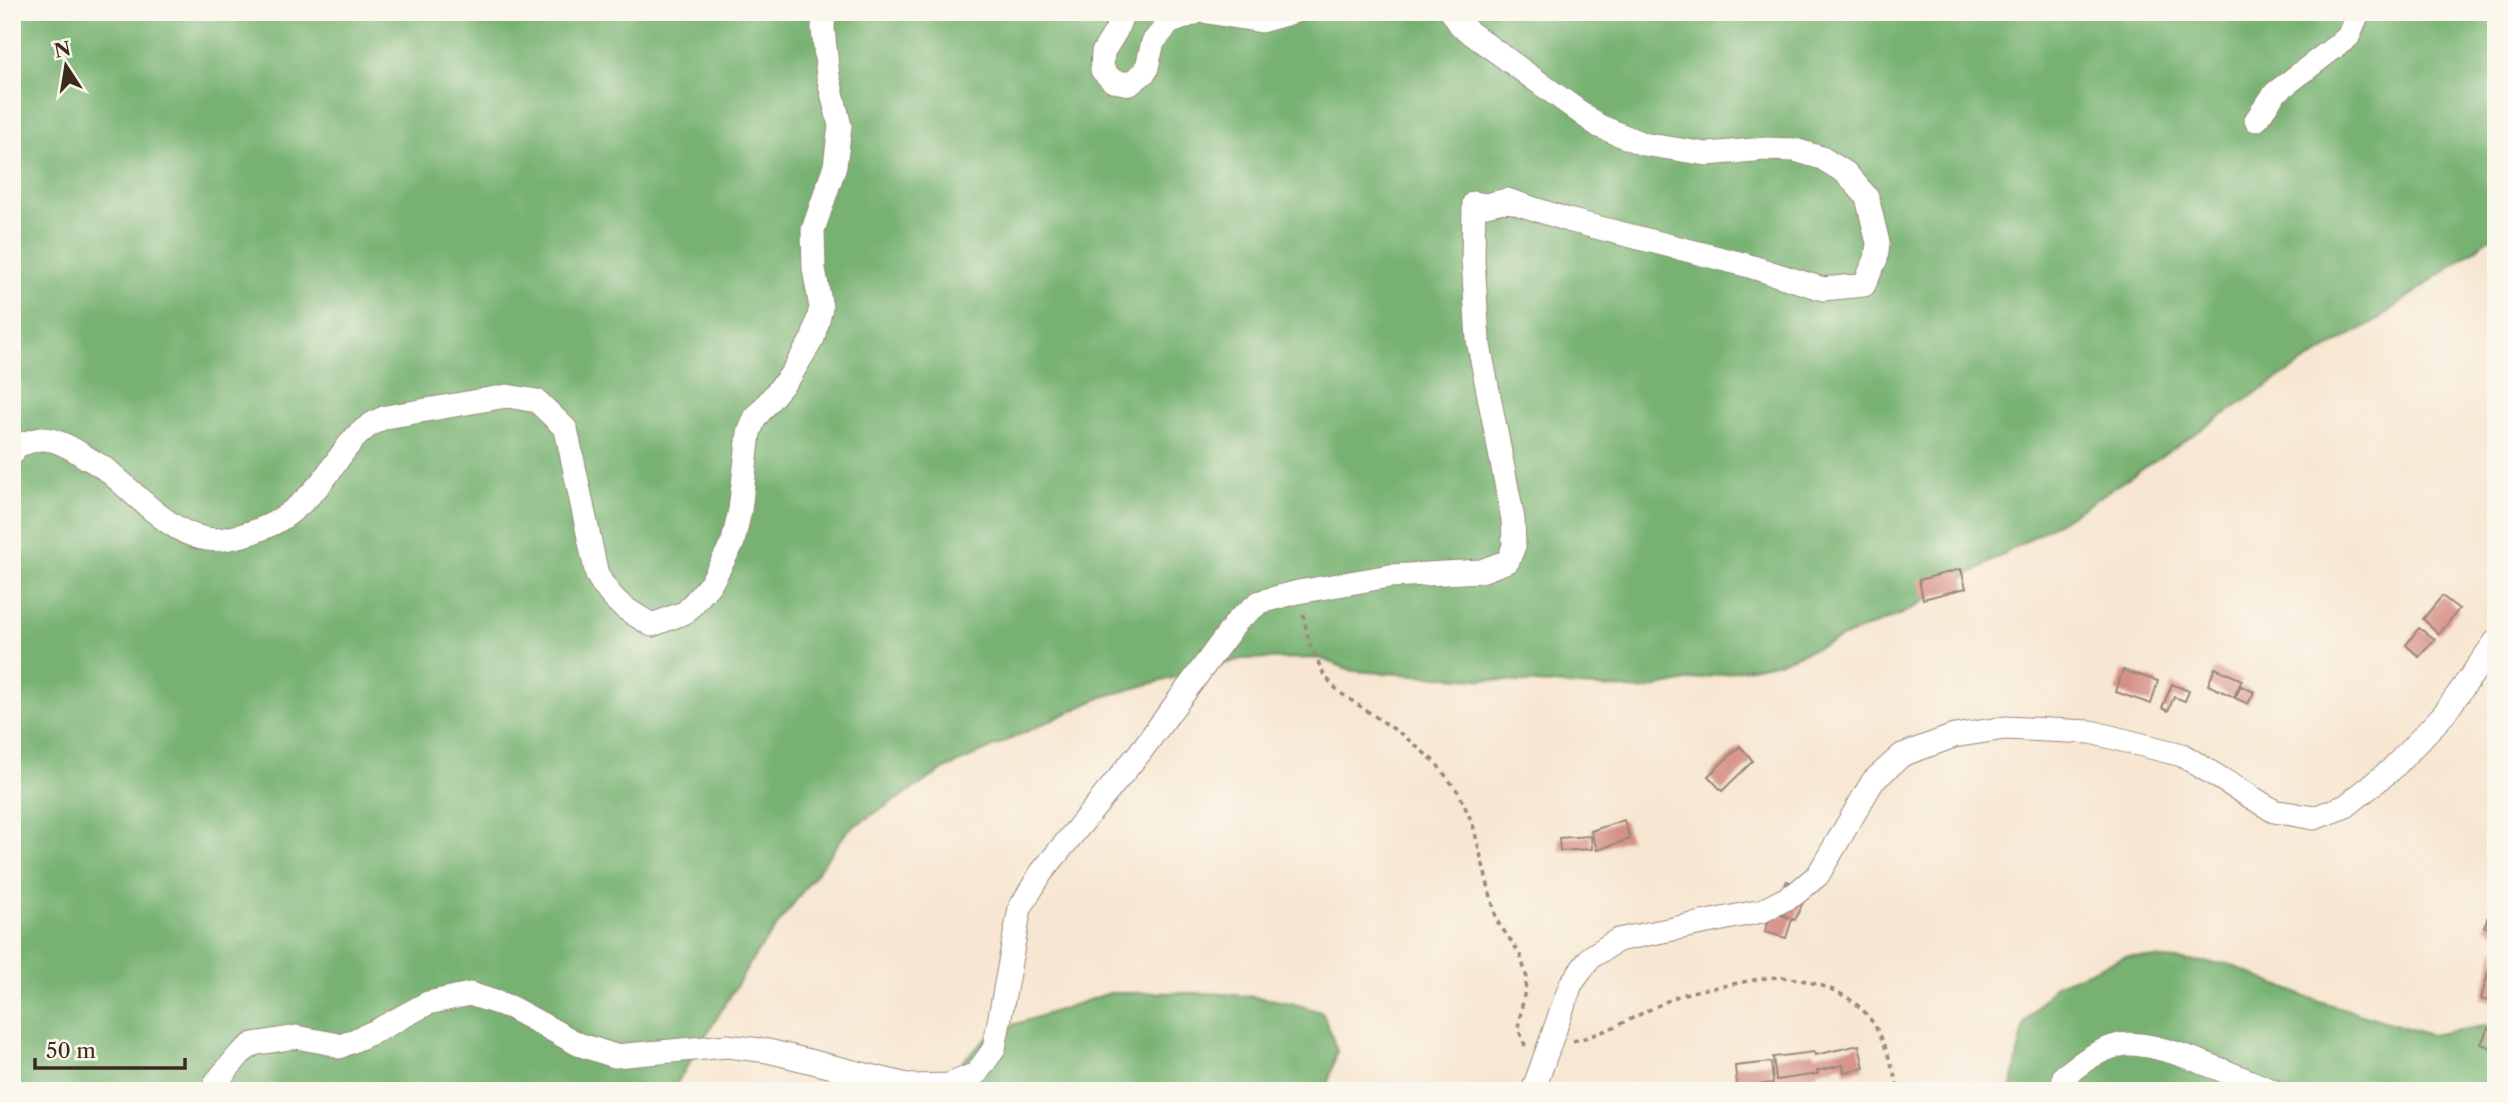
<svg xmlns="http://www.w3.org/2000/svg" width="2508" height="1103" font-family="'Libre Caslon Text',serif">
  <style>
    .forest { fill: #77b272; stroke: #596e48; stroke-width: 2 }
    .building { fill: #d59187 }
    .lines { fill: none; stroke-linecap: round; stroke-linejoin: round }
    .street-casing { stroke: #998878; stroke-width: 25 }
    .path { stroke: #998878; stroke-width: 3.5; stroke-dasharray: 5 5; stroke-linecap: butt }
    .street { stroke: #fff; stroke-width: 23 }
  </style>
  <rect width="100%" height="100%" fill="#fbf7ec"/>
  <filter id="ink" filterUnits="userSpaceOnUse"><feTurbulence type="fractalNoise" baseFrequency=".0143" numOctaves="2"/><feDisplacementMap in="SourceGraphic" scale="14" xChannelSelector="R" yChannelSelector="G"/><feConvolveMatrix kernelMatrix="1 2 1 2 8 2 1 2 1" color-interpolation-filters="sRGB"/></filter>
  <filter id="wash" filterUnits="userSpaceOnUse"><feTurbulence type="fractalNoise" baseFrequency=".00686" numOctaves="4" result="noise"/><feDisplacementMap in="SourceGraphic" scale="28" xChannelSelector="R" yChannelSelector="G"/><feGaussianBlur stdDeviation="1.57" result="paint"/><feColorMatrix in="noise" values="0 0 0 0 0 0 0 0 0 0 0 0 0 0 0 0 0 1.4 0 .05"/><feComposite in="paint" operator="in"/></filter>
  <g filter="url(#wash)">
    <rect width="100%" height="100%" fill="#f7e6d1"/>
    <path class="forest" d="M12,12H2496V234L2378,319L2282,376L2089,504L1902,614L1780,662L1643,690L1354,671L1319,658L1242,659L1102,697L945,769L848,830L754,957L672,1091H12Z
      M2126,956L2228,964L2306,997L2430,1035L2496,1024V1091H2011L2024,1024L2055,985Z
      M1110,993C1182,993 1256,988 1323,1013L1337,1051L1326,1091H931L995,1031Z"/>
    <g id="blocks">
      <path class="building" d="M1961,569L1966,588L1923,599L1919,580Z
        M2442,596L2459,609L2439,634L2423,619Z
        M2419,628L2435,639L2419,657L2406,645Z
        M2215,668L2242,680L2234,697L2208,685Z
        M2123,670L2158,681L2151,704L2116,692Z
        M2172,684L2189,691L2185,701L2174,697L2168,711L2162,708Z
        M2241,686L2254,692L2248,704L2235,698Z
        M1740,746L1753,761L1722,791L1708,776Z
        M1624,820L1630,839L1597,850L1591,831Z
        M1591,836L1592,849L1560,851L1559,838Z
        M1787,881L1808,891L1795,920L1792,919L1786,938L1765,932L1771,912L1790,918L1774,910Z
        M2496,903V933L2484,926Z
        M2495,948H2496V1003L2481,999Z
        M2488,1028L2496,1032L2491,1048L2481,1044Z
        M1859,1045L1864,1068L1844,1072L1843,1065L1817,1071L1818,1074L1776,1080L1773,1057L1814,1052L1815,1055Z
        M1771,1062L1773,1083L1737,1087L1735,1066Z"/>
    </g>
  </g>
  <g filter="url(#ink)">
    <use href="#blocks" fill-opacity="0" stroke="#998878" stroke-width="2"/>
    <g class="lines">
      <defs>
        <path id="street" d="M1123,12L1116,31L1103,52L1102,70L1113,81L1130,84L1146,71L1153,42L1169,23L1197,12
          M1208,12L1261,21L1293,12
          M2256,120L2275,93L2348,37L2359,12
          M12,454L16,446C24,444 34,439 42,439C56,439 70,447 81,454C90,460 100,465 108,471C139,496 181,547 225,539C268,531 291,517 320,484C341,458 353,429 386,417L507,396L537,401L566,429L597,575C614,604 625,609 652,625L686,612L711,583L733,542L740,510L749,433L755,418L790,376L813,338L821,308L814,269L813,230L835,166L840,126L828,76L823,29L824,12
          M212,1091L217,1081L240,1054L253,1044L296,1037L334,1044L339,1047L376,1031L428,1003L470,994L510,1007L578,1044L615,1056L727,1046L768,1051L911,1086L949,1085L976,1074L994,1049L1020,908L1041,873L1141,751L1238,620L1260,602L1298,592L1390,576L1481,571L1508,561L1514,546L1513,519L1478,340L1473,259L1474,203L1486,205L1507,200L1568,220L1746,265L1823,289L1864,285L1876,259L1878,243L1867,197L1846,173L1822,158L1795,150L1766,149L1707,154L1643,144L1599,126L1461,26L1452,12
          M1533,1091L1571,984L1591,957L1618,940L1762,911L1795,894L1818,875L1873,781L1902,755L1954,736L2005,728L2091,732L2182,755L2274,811L2314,818L2346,806L2392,769L2444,714L2496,641
          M2063,1091L2064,1076C2081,1063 2097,1050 2120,1045C2155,1038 2237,1077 2273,1091"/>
      </defs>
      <use href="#street" class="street-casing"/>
      <path class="path" d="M1303,614L1309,642L1324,675L1339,692L1404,736L1435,762L1459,793L1473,825L1497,921L1520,954L1527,978L1518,1028L1526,1048
        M1573,1041C1609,1033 1642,1012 1676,997C1693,990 1715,988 1733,984C1769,977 1780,973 1816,984C1874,1001 1884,1038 1899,1091"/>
      <use href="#street" class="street"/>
    </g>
  </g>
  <rect width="2508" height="1103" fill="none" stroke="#fbf7ec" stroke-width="42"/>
  <g transform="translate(66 66) rotate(348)" stroke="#fbf7ec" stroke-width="5" paint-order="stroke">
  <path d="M0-5L12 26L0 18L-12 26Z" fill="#3b2a1e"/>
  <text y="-10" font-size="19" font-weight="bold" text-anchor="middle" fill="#3b2a1e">N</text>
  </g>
  <path d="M35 1058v10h150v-10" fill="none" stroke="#3b2a1e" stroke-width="3.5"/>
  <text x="46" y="1058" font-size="21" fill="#3b2a1e" stroke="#fbf7ec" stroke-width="5" paint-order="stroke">50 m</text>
</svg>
